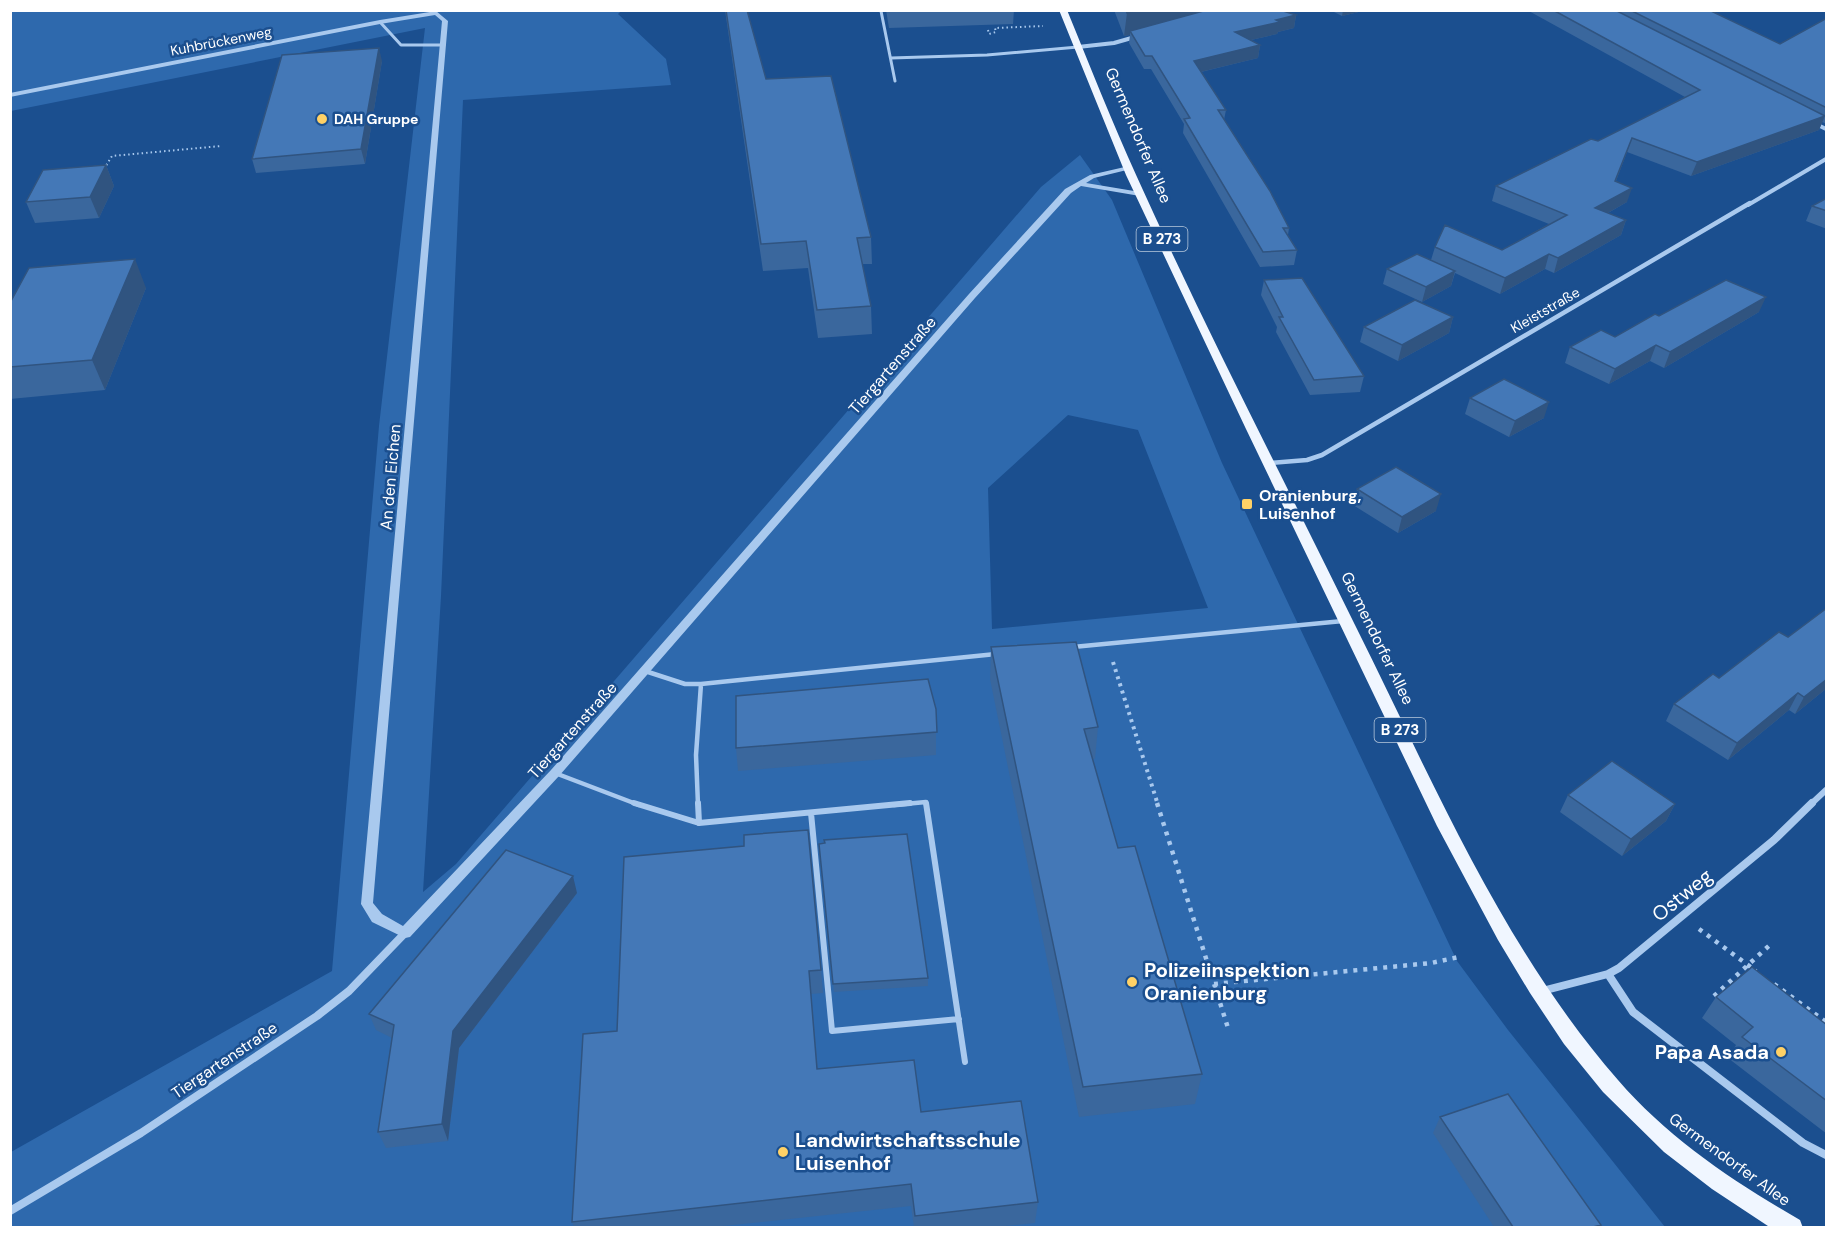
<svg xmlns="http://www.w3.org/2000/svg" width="1837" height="1238" font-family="'DM Sans',sans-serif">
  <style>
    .green { fill: #2e69ad; fill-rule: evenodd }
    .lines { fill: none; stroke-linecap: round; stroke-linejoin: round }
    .path-far2 { stroke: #a9c9ee; stroke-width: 2; stroke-dasharray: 1.5 3; stroke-linecap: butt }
    .path-far1 { stroke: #a9c9ee; stroke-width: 4; stroke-dasharray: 3 4.5; stroke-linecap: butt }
    .path { stroke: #a9c9ee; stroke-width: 4.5; stroke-dasharray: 4 6; stroke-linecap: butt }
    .service-far2 { stroke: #a9c9ee; stroke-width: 3 }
    .service-far1 { stroke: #a9c9ee; stroke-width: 4.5 }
    .service { stroke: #a9c9ee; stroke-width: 6 }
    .minor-far3 { stroke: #a9c9ee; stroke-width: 4 }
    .minor-far2 { stroke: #a9c9ee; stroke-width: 4.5 }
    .minor-far1 { stroke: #a9c9ee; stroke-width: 6 }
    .minor { stroke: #a9c9ee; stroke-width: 8 }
    .tertiary { fill: #a9c9ee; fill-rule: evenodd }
    .primary { fill: #f0f6ff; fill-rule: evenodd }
    .wall { fill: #3a679d }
    .shaded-wall { fill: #305480 }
    .building { fill: #4478b7; stroke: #305480; stroke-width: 1.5 }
    .poi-dot { fill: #ffd166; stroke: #1b4f8f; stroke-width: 2 }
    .labels { text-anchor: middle; stroke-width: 5; stroke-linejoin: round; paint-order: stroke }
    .far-street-label { font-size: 14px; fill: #fff; stroke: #1b4f8f }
    .far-poi-label { font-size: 14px; font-weight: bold; fill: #fff; stroke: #1b4f8f; text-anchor: start }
    .shield { fill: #1b4f8f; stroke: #bbcadd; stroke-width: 1.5 }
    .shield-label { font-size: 15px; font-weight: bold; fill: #fff }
    .street-label { font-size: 16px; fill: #fff; stroke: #1b4f8f }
    .poi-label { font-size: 16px; font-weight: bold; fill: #fff; stroke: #1b4f8f; text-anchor: start }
    .near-street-label { font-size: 20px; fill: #fff; stroke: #1b4f8f }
    .near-poi-label { font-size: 20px; font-weight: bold; fill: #fff; stroke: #1b4f8f; text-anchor: start }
  </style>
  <rect width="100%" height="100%" fill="#1b4f8f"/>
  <path class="green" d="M10,11H621L618,14L666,59L671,85L463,100L441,596L423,892L456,864L1041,187L1080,155L1112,200L1222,463L1457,961L1508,1030L1665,1227H11V1152L332,971L379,426L425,28L11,111ZM1068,415L1138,430L1208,608L992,629L988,488Z"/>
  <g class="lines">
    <path class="path-far2" d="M988,30L989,34L996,32L995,28L1043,26
      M104,169L112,156L221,146"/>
    <path class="path-far1" d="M1113,662L1158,805"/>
    <path class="path" d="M1157,803L1228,1028
      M1699,929L1756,971
      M1214,984L1431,963L1459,957
      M1774,984L1826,1022
      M1714,996L1772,943"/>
    <path class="service-far2" d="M881,11L895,81
      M380,22L401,45H444
      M891,58L987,55L1078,47"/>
    <path class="service-far1" d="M1073,647L1343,621
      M645,671L685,684H701
      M555,773L639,805
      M698,805L696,755L701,684L996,654
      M894,805L926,802V805"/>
    <path class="service" d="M634,803L699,823
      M698,803L699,823L910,803
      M926,803L965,1062
      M811,813L832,1031L959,1019"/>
    <path class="minor-far3" d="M1078,47L1114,43L1135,37
      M1814,123L1826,129
      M1748,205L1826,159"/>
    <path class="minor-far2" d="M1270,463L1307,460L1322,455L1750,203"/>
    <path class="minor-far1" d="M1810,805L1826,790"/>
    <path class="minor" d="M1608,974L1633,1012L1803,1143L1826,1155
      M1542,991L1608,974L1619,968L1774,840L1812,803
      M10,1211L141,1133L317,1016L349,991L405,933"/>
    <path class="tertiary" d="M436,11L448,21L373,903L382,914L403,926L551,770L969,294L1065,189L1090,175L1129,166L1132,168L1131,169L1094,178L1086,183L1140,192L1144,194L1140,196L1081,186L1071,193L975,298L559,776L410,937L405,938L372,922L361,904L442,21L435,15L380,24L10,97V93L380,20Z"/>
    <path class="primary" d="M1059,10H1067C1090,66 1112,122 1137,177C1205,328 1282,476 1355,625C1433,781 1502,947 1618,1080C1668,1138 1734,1182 1800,1220L1803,1228H1771L1712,1189L1664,1152L1603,1092L1564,1044L1530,993L1498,940L1437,826L1246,429L1126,175Z"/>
  </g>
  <path class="wall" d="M725,10H747L766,79L871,237L872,264H862L871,306L872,334L818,338L808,268L763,271Z
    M886,10H1014L1013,24L889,28Z
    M1114,10H1280L1296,15L1294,28L1278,32L1277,34L1251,40L1260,45L1258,58L1201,72L1226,110L1224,120L1289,228L1288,235L1297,250L1294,265L1260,267L1183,133L1184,124L1151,69H1144L1129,43L1130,35L1124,36Z
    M1330,10H1367L1342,16Z
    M1527,10H1709L1780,44L1827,18V124L1822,122L1819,130L1691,176L1627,152L1616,181L1627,202L1608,213L1626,220L1621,235L1554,273L1545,269L1500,294L1455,273L1451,286L1422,302L1383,284L1387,269L1431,260L1435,247L1502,250L1549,224L1492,201L1496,186L1598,141L1685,97Z
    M382,61L365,164L256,173L252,159Z
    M106,165L114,186L99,218L35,223L26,202Z
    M1827,198V229L1806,221L1812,206Z
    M1264,280L1364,376L1360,392L1310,395L1276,332L1277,327L1261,295Z
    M146,288L105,390L10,399V303Z
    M1759,312L1664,368L1650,361L1609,384L1565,363L1570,347L1615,337L1659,316Z
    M1453,317L1449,333L1398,361L1360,342L1364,327Z
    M1470,398L1544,418L1509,437L1465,414Z
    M1357,489L1436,511L1398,533L1353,505Z
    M991,647L1098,727L1095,759H1093L1118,848L1202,1074L1195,1104L1079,1117L990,679Z
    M1719,678L1827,688L1795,714L1789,710L1728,760L1666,721L1674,704Z
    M936,709V755L738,771L736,748Z
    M1568,795L1675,804L1666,821L1622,856L1560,812Z
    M819,844L928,978V986L834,992Z
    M744,846L821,970L823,993L811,994L818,1069L921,1112L1038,1202L1035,1223L996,1227H914L911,1206L714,1227H574L572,1222L617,1031Z
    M577,893L459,1048L448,1141L386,1148L378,1132L392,1038L376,1030L369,1014Z
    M1716,997L1827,1025V1134L1728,1058L1736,1045L1702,1018Z
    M1440,1117L1601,1225L1599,1227H1494L1433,1133Z"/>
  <path class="shaded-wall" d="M1136,10H1223L1130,31V35L1124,36L1127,13Z
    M1343,10H1367L1342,16Z
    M1296,15L1294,28L1278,32L1277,34L1233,44L1235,32L1276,20Z
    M1260,45L1258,58L1192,74L1194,61Z
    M379,48L382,61L365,164L361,149Z
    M1825,116L1819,130L1691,176L1697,162Z
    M1632,138L1627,152L1610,195L1615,181Z
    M106,165L114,186L99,218L90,197Z
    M1632,188L1627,202L1590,223L1595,208Z
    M1626,220L1621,235L1554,273L1558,258Z
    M1549,254L1545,269L1500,294L1505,278Z
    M135,259L146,288L105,390L92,360Z
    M1455,271L1451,286L1422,302L1426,287Z
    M1766,297L1759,312L1664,368L1670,352Z
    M1453,317L1449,333L1398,361L1402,345Z
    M1656,345L1650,361L1609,384L1615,369Z
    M1549,402L1544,418L1509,437L1515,421Z
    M1441,494L1436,511L1398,533L1402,517Z
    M1827,679V688L1795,714L1804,697Z
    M1798,693L1789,710L1728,760L1737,743Z
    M1675,804L1666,821L1622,856L1631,839Z
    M573,876L577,893L459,1048L448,1141L442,1124L453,1031Z"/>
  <path class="building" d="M726,10H747L766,79L831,76L871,237L857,238L871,306L817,310L806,241L761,244Z
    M1126,10H1136L1127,13Z
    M1207,10H1280L1296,15L1276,20L1280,22L1235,32L1260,45L1194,61L1226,110H1218L1270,191L1289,228H1283L1297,250L1263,252L1184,119L1190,118L1152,56H1145L1130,31Z
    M1553,10H1615L1825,116L1697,162L1632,138L1615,181L1632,188L1595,208L1626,220L1558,258L1549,254L1505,278L1435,247L1445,225L1502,250L1567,215L1496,186L1591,139L1598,141L1700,90Z
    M1630,10H1709L1780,44L1827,18V108Z
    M379,48L361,149L252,159L282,55Z
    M106,165L90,197L26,202L43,170Z
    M1827,198V211L1812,206Z
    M1417,254L1455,271L1426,287L1387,269Z
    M135,259L92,360L10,367V303L29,268Z
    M1302,278L1364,376L1314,380L1279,317H1283L1264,280Z
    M1726,280L1766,297L1670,352L1656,345L1615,369L1570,347L1601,330L1615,337L1655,314L1659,316Z
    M1415,300L1453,317L1402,345L1364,327Z
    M1504,379L1549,402L1515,421L1470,398Z
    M1396,467L1441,494L1402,517L1357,489Z
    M1827,608V679L1804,697L1798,693L1737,743L1674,704L1713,674L1719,678L1779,632L1788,637Z
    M1076,642L1098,727L1084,729L1118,848L1135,846L1202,1074L1083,1087L991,647Z
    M928,679L936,709L937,732L736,748V696Z
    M1612,761L1675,804L1631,839L1568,795Z
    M808,830L821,970L809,971L817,1069L914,1060L921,1112L1021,1101L1038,1202L915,1216L911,1184L572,1222L583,1034L617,1031L624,857L744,846V835Z
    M907,834L928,978L833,984L819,844L825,843L824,840Z
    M506,850L573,876L453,1031L442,1124L378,1132L394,1025L369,1014Z
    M1752,967L1827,1025V1101L1742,1037L1753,1027L1716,997Z
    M1508,1094L1601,1225L1593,1227H1513L1440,1117Z"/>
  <g class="poi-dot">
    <circle cx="322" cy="119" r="6"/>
    <rect x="1241" y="498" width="12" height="12" rx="3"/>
    <circle cx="1132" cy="982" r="6"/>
    <circle cx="1781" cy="1052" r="6"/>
    <circle cx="783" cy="1152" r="6"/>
  </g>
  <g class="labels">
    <g class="far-street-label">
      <text transform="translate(221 41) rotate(-11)" y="5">Kuhbrückenweg</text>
      <text transform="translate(1545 310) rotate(-30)" y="5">Kleiststraße</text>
    </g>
    <g class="far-poi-label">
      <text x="334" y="124">DAH Gruppe</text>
    </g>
    <g class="shield">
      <rect x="1136.5" y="227" width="51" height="24" rx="4.5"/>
      <rect x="1374.5" y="718" width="51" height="24" rx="4.5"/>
    </g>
    <g class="shield-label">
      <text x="1162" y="244">B 273</text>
      <text x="1400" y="735">B 273</text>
    </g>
    <g class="street-label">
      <text transform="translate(1139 135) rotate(67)" y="6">Germendorfer Allee</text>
      <text transform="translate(892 365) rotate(-49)" y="6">Tiergartenstraße</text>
      <text transform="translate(390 477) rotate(-85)" y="6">An den Eichen</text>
      <text transform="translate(1378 638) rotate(64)" y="6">Germendorfer Allee</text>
      <text transform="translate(572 730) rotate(-48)" y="6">Tiergartenstraße</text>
      <text transform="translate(224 1060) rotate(-34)" y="6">Tiergartenstraße</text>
      <text transform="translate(1730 1159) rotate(36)" y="6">Germendorfer Allee</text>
    </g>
    <g class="poi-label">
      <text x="1259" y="501">Oranienburg,<tspan x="1259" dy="18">Luisenhof</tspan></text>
    </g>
    <g class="near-street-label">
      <text transform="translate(1682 895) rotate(-39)" y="7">Ostweg</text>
    </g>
    <g class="near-poi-label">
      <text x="1144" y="977">Polizeiinspektion<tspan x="1144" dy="23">Oranienburg</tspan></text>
      <text x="1769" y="1059" text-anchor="end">Papa Asada</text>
      <text x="795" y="1147">Landwirtschaftsschule<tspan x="795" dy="23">Luisenhof</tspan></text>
    </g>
  </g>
  <rect width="1837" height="1238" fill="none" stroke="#ffffff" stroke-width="24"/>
</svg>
